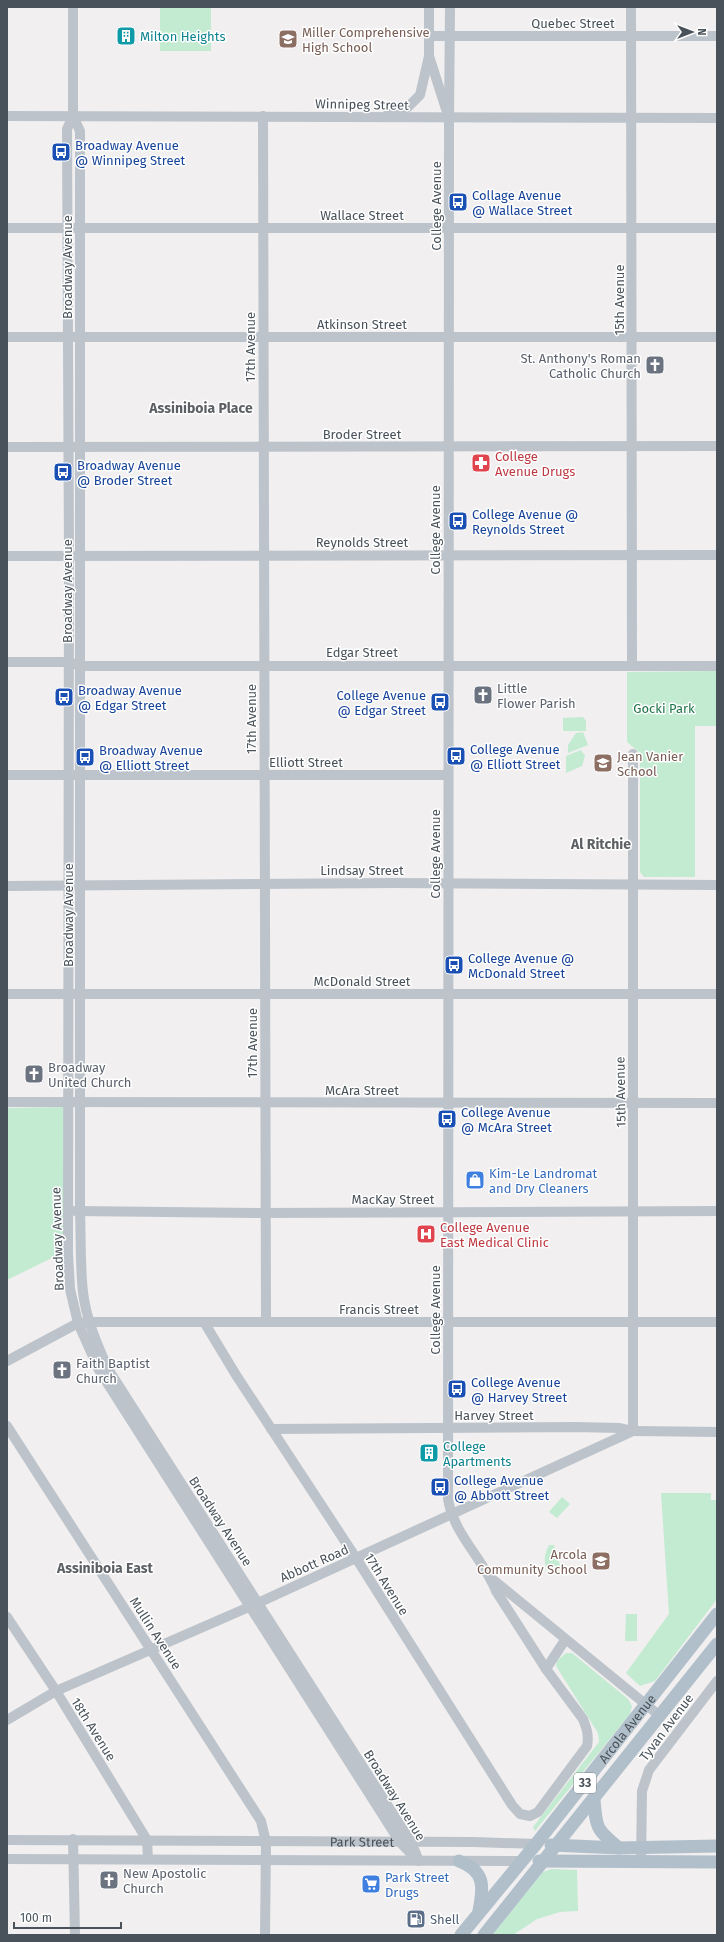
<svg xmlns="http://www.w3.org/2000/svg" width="724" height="1942" font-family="'Fira Sans',sans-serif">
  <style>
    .green { fill: #c2ebd1 }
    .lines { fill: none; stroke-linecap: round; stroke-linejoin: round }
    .minor { stroke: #bcc3ca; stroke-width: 10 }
    .major { stroke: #b1bfcb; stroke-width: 13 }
    .labels { text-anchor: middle; stroke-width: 3; stroke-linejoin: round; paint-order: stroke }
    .shield { fill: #fff; stroke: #80868c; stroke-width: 1 }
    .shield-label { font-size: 12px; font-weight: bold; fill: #49525a }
    .street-label { font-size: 13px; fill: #49525a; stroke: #fff }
    .education-label { font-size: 13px; fill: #785e54; stroke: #fff; text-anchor: start }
    .culture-label { font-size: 13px; fill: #0d838f; stroke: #fff; text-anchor: start }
    .transit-label { font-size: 13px; fill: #164399; stroke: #fff; text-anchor: start }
    .worship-label { font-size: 13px; fill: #5b616d; stroke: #fff; text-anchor: start }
    .health-label { font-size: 13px; fill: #be3a42; stroke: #fff; text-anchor: start }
    .park-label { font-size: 13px; fill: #20754a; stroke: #fff }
    .shop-label { font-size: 13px; fill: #366cbe; stroke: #fff; text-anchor: start }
    .service-label { font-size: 13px; fill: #4e5e75; stroke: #fff; text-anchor: start }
    .neighbourhood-label { font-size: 14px; font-weight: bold; fill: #5c5f63; stroke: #fff }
  </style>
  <rect width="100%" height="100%" fill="#f1efef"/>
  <path class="green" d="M160,7H211V51H160Z
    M717,671V726H695V877H644L640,872V753L627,742V672Z
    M583,717L586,721V731H563V718Z
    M583,732L588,745L568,753V745L576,733Z
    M581,750L585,756L582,766L566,773V756Z
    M66,1107L64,1252L7,1280V1108Z
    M661,1493H711V1500H717V1599L655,1681L640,1686L626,1673L669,1614Z
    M562,1497L570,1504L557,1518L549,1512Z
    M549,1545H554L561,1569L548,1574C544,1563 543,1556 549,1545Z
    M626,1614H637V1641H625Z
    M566,1653H572L628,1699L632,1706L630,1714L535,1831L533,1827L599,1742L598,1733L556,1666L557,1661Z
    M551,1869L577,1870L578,1911L560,1912L537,1919L513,1935H492L543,1872Z"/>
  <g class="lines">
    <g class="minor">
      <path d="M73,7V116L80,131V1211C81,1238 80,1265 83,1292C86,1319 97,1344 108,1369L411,1842L419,1861"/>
      <path d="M429,7V56L446,109"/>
      <path d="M631,7L632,666"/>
      <path d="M429,36H717"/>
      <path d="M387,115L408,107L420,95L429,56"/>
      <path d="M7,116L717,118"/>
      <path d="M73,116L67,129L69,556L68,1253L70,1289L78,1323L99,1370L400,1842L417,1860"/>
      <path d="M263,116L266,1322"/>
      <path d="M7,228H717"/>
      <path d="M7,337H717"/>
      <path d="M7,447L717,446"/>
      <path d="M7,556L717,555"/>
      <path d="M7,662H68L81,666H717"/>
      <path d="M633,754V1431"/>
      <path d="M7,775H448"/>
      <path d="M7,886L394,883L717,885"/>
      <path d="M7,994H717"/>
      <path d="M7,1102L717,1103"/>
      <path d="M75,1211L265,1213L717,1211"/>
      <path d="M204,1322L236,1375L356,1558L512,1805L520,1814L530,1816L538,1812L587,1746C589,1736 587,1729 583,1719L546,1669L496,1591C483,1558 454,1535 448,1499L449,119L450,7"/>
      <path d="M7,1361L78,1323L89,1322H717"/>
      <path d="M7,1426L261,1821L266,1842L265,1935"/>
      <path d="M271,1429L575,1427L620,1428L633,1431L717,1432"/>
      <path d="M491,1578L660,1716"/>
      <path d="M7,1617L56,1691L147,1840L148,1859"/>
      <path d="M546,1669L565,1640"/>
      <path d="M7,1720L56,1691L249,1607L633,1431"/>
      <path d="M73,1839L75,1935"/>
      <path id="s1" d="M7,1840L474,1842L536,1844"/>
      <path d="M7,1859L522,1861"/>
      <path d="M641,1863L642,1791L649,1770L717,1681"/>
    </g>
    <g class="major">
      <path d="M594,1799C596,1828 596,1829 619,1848"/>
      <path d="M551,1845L619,1848L717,1846"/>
      <path d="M459,1861C485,1871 484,1886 479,1911"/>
      <path d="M539,1861L717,1862"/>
      <path id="s2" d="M461,1935L536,1844L717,1614"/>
      <path d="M484,1935L717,1644"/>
    </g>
  </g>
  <defs>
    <symbol id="building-square" viewBox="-11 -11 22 22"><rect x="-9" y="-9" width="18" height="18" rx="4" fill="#0f9aa8" stroke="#fff"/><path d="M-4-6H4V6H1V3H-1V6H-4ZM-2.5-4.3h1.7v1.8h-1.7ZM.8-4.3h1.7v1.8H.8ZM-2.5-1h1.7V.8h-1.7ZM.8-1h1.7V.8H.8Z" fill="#fff"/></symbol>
    <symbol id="school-square" viewBox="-11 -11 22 22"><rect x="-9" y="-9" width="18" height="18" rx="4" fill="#8d6e63" stroke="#fff"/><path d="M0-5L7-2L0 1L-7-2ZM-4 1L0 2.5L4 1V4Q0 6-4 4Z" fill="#fff"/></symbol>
    <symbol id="bus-square" viewBox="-11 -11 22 22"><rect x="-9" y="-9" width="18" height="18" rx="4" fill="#1a4fb4" stroke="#fff"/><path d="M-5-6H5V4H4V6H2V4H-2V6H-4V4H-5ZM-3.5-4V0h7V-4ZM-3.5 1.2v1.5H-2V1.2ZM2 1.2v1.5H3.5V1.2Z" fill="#fff"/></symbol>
    <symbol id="church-square" viewBox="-11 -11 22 22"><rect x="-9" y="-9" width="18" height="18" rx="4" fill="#6b7280" stroke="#fff"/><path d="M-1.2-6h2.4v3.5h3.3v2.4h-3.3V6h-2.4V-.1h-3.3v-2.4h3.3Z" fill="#fff"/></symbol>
    <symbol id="pharmacy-square" viewBox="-11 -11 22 22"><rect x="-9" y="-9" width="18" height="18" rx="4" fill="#e0444e" stroke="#fff"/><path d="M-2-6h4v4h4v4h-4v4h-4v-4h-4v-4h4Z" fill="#fff"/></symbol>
    <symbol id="shop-square" viewBox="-11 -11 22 22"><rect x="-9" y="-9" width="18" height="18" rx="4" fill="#3f7fe0" stroke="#fff"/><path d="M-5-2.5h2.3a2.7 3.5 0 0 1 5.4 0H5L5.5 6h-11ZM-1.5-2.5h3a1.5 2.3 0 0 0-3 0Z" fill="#fff"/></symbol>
    <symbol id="hospital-square" viewBox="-11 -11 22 22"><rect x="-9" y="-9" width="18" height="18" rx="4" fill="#e0444e" stroke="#fff"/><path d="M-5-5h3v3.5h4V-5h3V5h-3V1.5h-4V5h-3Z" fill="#fff"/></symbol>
    <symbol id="supermarket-square" viewBox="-11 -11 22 22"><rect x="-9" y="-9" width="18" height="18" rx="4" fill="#3f7fe0" stroke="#fff"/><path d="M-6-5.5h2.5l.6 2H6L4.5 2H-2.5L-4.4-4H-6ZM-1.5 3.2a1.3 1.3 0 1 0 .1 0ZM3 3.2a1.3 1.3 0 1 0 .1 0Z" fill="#fff"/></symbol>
    <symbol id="fuel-square" viewBox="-11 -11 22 22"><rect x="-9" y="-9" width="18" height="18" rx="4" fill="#5c6f8a" stroke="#fff"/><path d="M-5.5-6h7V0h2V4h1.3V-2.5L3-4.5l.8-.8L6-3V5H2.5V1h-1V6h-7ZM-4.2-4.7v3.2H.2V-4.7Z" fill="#fff"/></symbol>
  </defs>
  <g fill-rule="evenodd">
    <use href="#building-square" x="115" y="25" width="22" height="22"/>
    <use href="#school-square" x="277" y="28" width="22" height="22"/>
    <use href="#bus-square" x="50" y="141" width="22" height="22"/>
    <use href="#bus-square" x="447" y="191" width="22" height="22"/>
    <use href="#church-square" x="644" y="354" width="22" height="22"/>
    <use href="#pharmacy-square" x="470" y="452" width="22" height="22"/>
    <use href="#bus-square" x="52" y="461" width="22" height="22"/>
    <use href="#bus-square" x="447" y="510" width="22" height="22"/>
    <use href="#church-square" x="472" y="684" width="22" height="22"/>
    <use href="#bus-square" x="53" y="686" width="22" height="22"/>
    <use href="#bus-square" x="429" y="691" width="22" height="22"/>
    <use href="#bus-square" x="445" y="745" width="22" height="22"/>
    <use href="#bus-square" x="74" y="746" width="22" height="22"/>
    <use href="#school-square" x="592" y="752" width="22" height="22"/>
    <use href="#bus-square" x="443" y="954" width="22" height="22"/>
    <use href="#church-square" x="23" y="1063" width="22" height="22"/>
    <use href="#bus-square" x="436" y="1108" width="22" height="22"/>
    <use href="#shop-square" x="464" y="1169" width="22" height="22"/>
    <use href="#hospital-square" x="415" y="1223" width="22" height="22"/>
    <use href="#church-square" x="51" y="1359" width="22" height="22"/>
    <use href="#bus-square" x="446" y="1378" width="22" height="22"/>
    <use href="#building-square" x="418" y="1442" width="22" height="22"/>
    <use href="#bus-square" x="429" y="1476" width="22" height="22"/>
    <use href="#school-square" x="590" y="1550" width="22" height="22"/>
    <use href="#church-square" x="98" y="1869" width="22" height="22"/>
    <use href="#supermarket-square" x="360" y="1873" width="22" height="22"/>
    <use href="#fuel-square" x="405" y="1908" width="22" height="22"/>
  </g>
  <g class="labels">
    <rect class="shield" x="574" y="1773" width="22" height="20" rx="3"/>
    <g class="shield-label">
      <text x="585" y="1787">33</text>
    </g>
    <g class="street-label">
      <text x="573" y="28">Quebec Street</text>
      <text transform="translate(362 104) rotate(1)" y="5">Winnipeg Street</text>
      <text transform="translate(436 206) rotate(-90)" y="5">College Avenue</text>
      <text x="362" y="220">Wallace Street</text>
      <text transform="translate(67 267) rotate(-90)" y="5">Broadway Avenue</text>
      <text transform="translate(619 300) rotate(-90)" y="5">15th Avenue</text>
      <text x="362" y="329">Atkinson Street</text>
      <text transform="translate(250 347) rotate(-90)" y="5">17th Avenue</text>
      <text x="362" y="439">Broder Street</text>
      <text transform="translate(435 530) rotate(-90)" y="5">College Avenue</text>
      <text x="362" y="547">Reynolds Street</text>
      <text transform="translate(67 591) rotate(-90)" y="5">Broadway Avenue</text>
      <text x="362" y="657">Edgar Street</text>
      <text transform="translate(251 719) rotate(-90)" y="5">17th Avenue</text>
      <text x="306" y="767">Elliott Street</text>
      <text transform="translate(435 854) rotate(-90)" y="5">College Avenue</text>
      <text x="362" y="875">Lindsay Street</text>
      <text transform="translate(68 915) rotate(-90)" y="5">Broadway Avenue</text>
      <text x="362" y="986">McDonald Street</text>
      <text transform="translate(252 1043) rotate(-90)" y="5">17th Avenue</text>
      <text x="362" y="1095">McAra Street</text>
      <text transform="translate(620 1092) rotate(-91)" y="5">15th Avenue</text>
      <text x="393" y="1204">MacKay Street</text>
      <text transform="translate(57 1239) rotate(-92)" y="5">Broadway Avenue</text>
      <text x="379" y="1314">Francis Street</text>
      <text transform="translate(435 1310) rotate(-90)" y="5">College Avenue</text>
      <text x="494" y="1420">Harvey Street</text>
      <text transform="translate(221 1521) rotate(57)" y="5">Broadway Avenue</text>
      <text transform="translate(314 1563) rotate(-24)" y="5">Abbott Road</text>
      <text transform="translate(387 1584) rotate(58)" y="5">17th Avenue</text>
      <text transform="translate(156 1633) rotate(57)" y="5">Mullin Avenue</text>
      <text transform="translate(666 1727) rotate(-53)" y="5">Tyvan Avenue</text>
      <text dy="5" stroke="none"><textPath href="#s2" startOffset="265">Arcola Avenue</textPath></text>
      <text transform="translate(94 1729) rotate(58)" y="5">18th Avenue</text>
      <text transform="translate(395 1795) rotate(58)" y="5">Broadway Avenue</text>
      <text dy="5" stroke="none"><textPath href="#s1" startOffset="355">Park Street</textPath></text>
    </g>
    <g class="education-label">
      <text x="302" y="37">Miller Comprehensive<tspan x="302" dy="15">High School</tspan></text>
      <text x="617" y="761">Jean Vanier<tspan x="617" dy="15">School</tspan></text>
      <text x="587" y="1559" text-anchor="end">Arcola<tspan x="587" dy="15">Community School</tspan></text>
    </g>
    <g class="culture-label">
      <text x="140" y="41">Milton Heights</text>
      <text x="443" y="1451">College<tspan x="443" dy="15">Apartments</tspan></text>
    </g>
    <g class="transit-label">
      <text x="75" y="150">Broadway Avenue<tspan x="75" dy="15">@ Winnipeg Street</tspan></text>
      <text x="472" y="200">Collage Avenue<tspan x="472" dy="15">@ Wallace Street</tspan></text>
      <text x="77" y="470">Broadway Avenue<tspan x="77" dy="15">@ Broder Street</tspan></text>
      <text x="472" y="519">College Avenue @<tspan x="472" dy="15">Reynolds Street</tspan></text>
      <text x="78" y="695">Broadway Avenue<tspan x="78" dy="15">@ Edgar Street</tspan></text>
      <text x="426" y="700" text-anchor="end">College Avenue<tspan x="426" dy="15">@ Edgar Street</tspan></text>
      <text x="470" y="754">College Avenue<tspan x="470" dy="15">@ Elliott Street</tspan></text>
      <text x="99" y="755">Broadway Avenue<tspan x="99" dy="15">@ Elliott Street</tspan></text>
      <text x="468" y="963">College Avenue @<tspan x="468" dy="15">McDonald Street</tspan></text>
      <text x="461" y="1117">College Avenue<tspan x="461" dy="15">@ McAra Street</tspan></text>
      <text x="471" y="1387">College Avenue<tspan x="471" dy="15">@ Harvey Street</tspan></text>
      <text x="454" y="1485">College Avenue<tspan x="454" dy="15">@ Abbott Street</tspan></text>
    </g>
    <g class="worship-label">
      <text x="641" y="363" text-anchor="end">St. Anthony's Roman<tspan x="641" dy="15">Catholic Church</tspan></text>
      <text x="497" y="693">Little<tspan x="497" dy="15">Flower Parish</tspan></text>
      <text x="48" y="1072">Broadway<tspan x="48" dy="15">United Church</tspan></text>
      <text x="76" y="1368">Faith Baptist<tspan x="76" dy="15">Church</tspan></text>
      <text x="123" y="1878">New Apostolic<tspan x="123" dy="15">Church</tspan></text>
    </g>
    <g class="health-label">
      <text x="495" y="461">College<tspan x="495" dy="15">Avenue Drugs</tspan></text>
      <text x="440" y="1232">College Avenue<tspan x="440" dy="15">East Medical Clinic</tspan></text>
    </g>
    <g class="park-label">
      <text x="664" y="713">Gocki Park</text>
    </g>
    <g class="shop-label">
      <text x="489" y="1178">Kim-Le Landromat<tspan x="489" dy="15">and Dry Cleaners</tspan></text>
      <text x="385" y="1882">Park Street<tspan x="385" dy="15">Drugs</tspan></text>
    </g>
    <g class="service-label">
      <text x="430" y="1924">Shell</text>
    </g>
    <g class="neighbourhood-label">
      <text x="201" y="413">Assiniboia Place</text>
      <text x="601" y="849">Al Ritchie</text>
      <text x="105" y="1573">Assiniboia East</text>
    </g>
  </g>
  <rect width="724" height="1942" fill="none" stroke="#49525a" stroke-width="16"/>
  <g transform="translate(692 32) rotate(90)" stroke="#ffffff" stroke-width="3" paint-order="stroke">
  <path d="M0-3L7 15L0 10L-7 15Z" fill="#49525a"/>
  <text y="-6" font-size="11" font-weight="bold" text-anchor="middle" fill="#49525a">N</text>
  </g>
  <path d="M14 1922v6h107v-6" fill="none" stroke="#49525a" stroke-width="2"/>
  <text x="20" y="1922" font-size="12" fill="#49525a" stroke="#ffffff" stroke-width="3" paint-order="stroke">100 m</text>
</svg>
